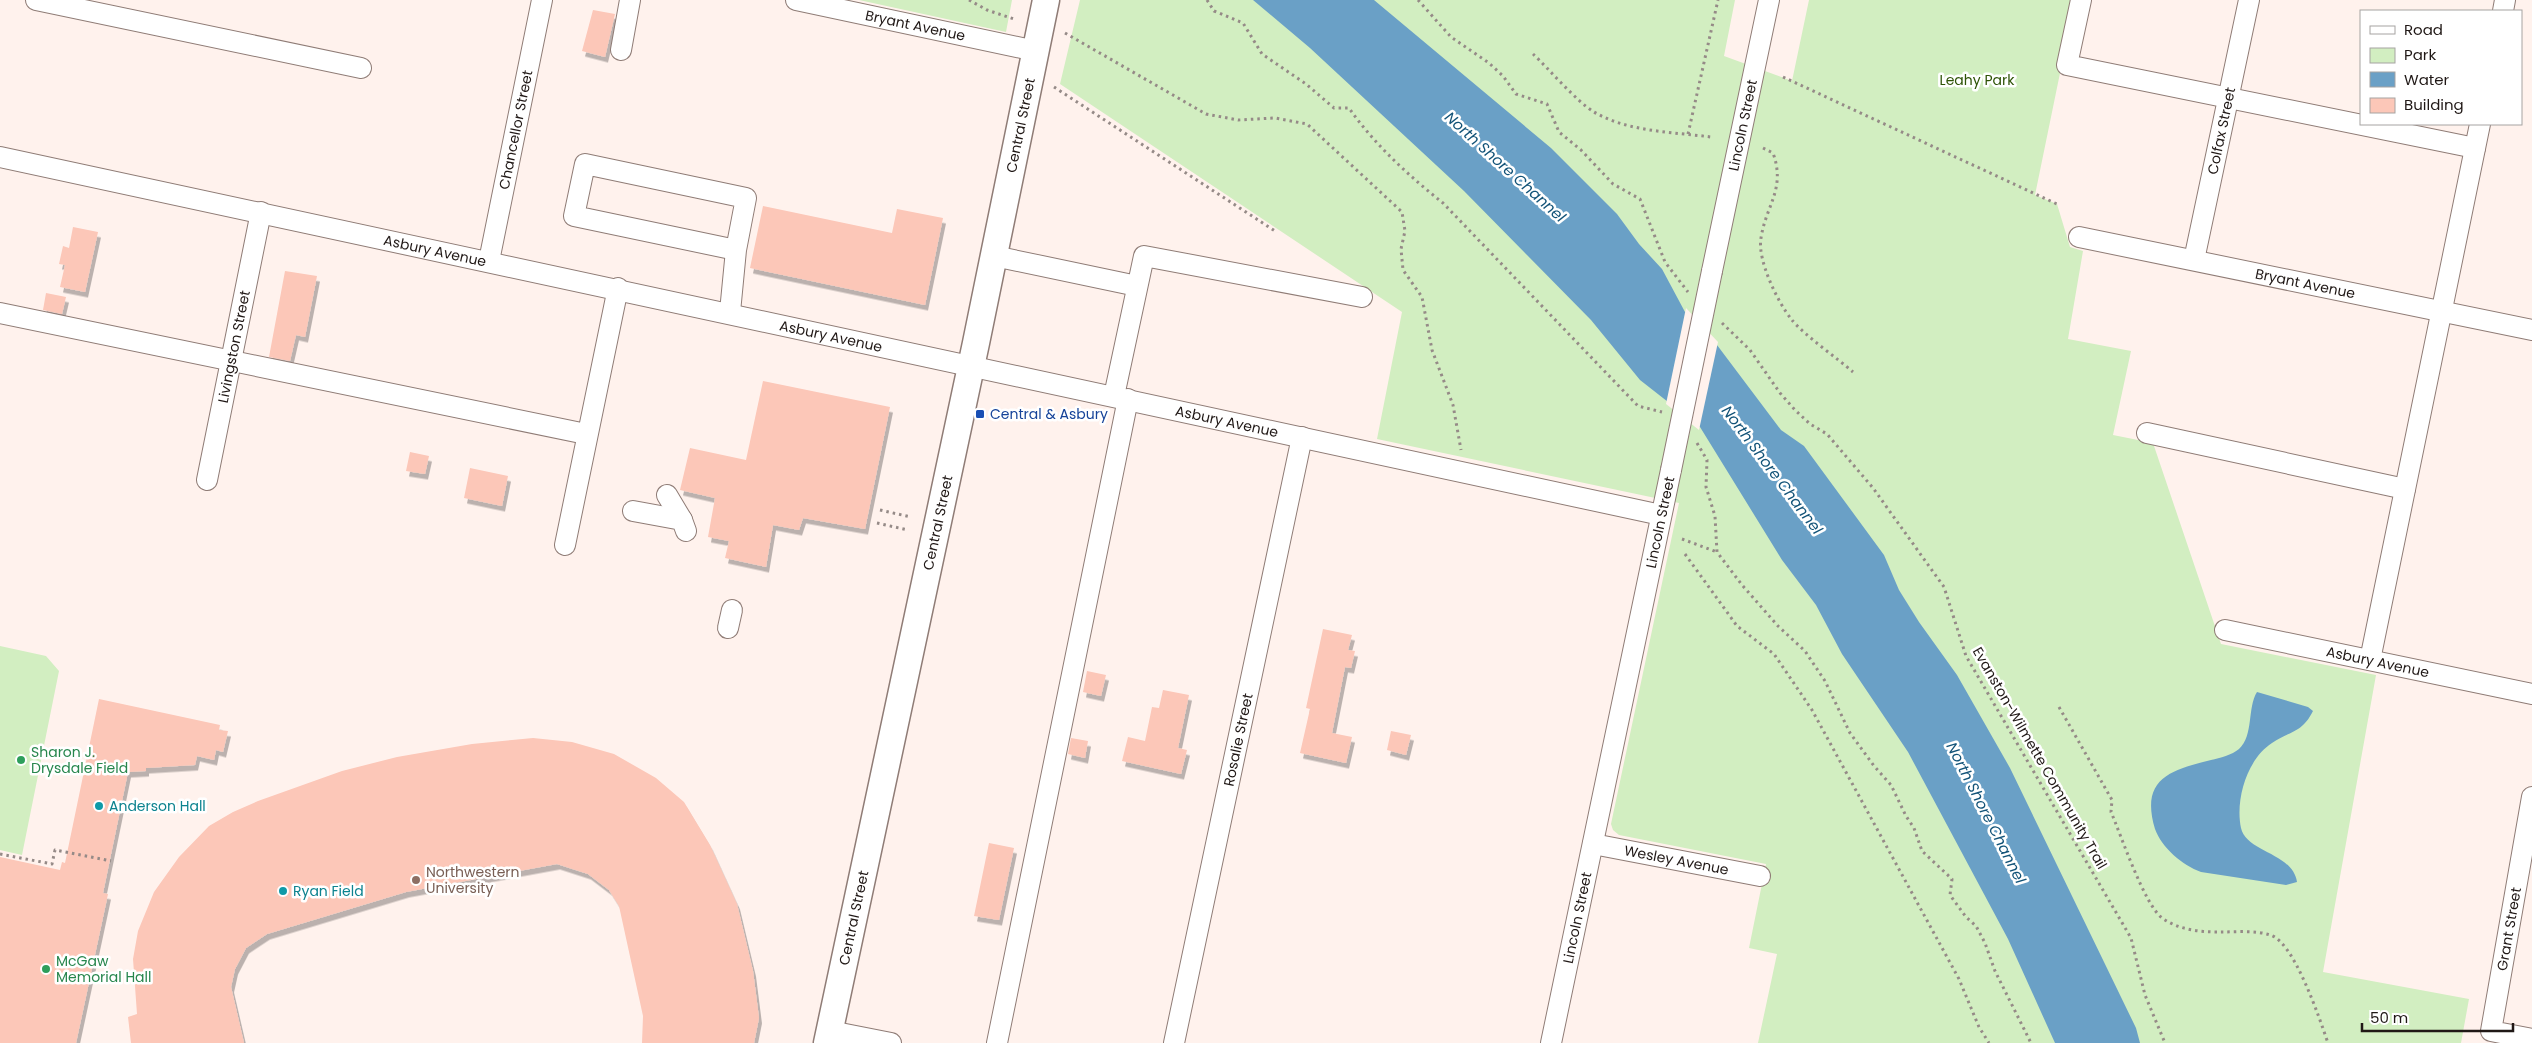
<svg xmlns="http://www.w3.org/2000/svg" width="2532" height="1043" font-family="Poppins,sans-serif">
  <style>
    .green { fill: #d2eec1 }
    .water { fill: #6aa0c6 }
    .pier { fill: #fff2ed }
    .building { fill: #fcc7b8; filter: url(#shadow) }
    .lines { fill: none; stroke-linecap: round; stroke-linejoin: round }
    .minor-casing { stroke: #8f7c76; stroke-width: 22 }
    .major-casing { stroke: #8f7c76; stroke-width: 29 }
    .path { stroke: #958a87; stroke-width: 3; stroke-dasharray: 2.5 4; stroke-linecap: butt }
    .minor { stroke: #fff; stroke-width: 20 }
    .major { stroke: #fff; stroke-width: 26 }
    .minor-bridge-casing { stroke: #8f7c76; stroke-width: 22; stroke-linecap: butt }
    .minor-bridge { stroke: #fff; stroke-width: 20 }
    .transit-dot { fill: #1a4fb4; stroke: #fff; stroke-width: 2 }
    .leisure-dot { fill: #2e9e5b; stroke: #fff; stroke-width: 2 }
    .culture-dot { fill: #0f9aa8; stroke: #fff; stroke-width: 2 }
    .education-dot { fill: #8d6e63; stroke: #fff; stroke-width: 2 }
    .labels { text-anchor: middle; stroke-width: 5; stroke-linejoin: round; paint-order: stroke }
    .street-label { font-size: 14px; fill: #201816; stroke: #fff }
    .park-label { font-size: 14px; fill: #2e5306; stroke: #fff }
    .transit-label { font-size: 14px; fill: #164399; stroke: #fff; text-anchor: start }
    .leisure-label { font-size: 14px; fill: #27864d; stroke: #fff; text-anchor: start }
    .culture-label { font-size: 14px; fill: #0d838f; stroke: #fff; text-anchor: start }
    .education-label { font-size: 14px; fill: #785e54; stroke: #fff; text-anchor: start }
    .water-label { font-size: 15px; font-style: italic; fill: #125378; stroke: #fff }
  </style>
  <defs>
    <filter id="shadow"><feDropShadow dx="3" dy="5.5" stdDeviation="0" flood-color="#0004"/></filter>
  </defs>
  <rect width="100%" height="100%" fill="#fff2ed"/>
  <path class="green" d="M859,0H1012L1006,32Z
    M1080,0H1735L1724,56L1792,81L1809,0H2075L2035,195L2057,204L2070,247L2083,251L2068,339L2131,351L2113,435L2153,443L2221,644L2376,675L2323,972L2469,999L2461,1043H1758L1777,954L1749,948L1766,864L1619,835L1613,830L1611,824L1679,503L1377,439L1402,312L1060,84Z
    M0,646L46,656L59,671L22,855L0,850Z"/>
  <path class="water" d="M1253,0H1374L1551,148L1617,214L1639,244L1662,269L1685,312L1717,345L1781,430L1804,446L1884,555L1899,590L1919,622L1957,675L2010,768L2136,1028L2140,1043H2055L2008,939L1908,752L1842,654L1816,605L1782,560L1700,427L1640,380L1591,320L1464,191L1310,48Z
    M2257,692L2308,707L2313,711C2302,733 2290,731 2272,743C2247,759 2235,800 2241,828C2246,852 2293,853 2297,882L2286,885L2201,872C2182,865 2162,848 2155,829C2140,779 2170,770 2211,760C2220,758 2232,755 2239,749C2254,735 2247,708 2257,692Z"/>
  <path class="pier" d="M1686,308L1718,342L1699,430L1666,404Z"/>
  <path class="building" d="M593,10L615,14L605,57L582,51Z
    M763,206L892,233L897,209L943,218L925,305L750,268Z
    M73,227L98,232L85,292L60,287L65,265L59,264L63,246L69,248Z
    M285,271L317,276L305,337L296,335L290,361L269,357Z
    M46,293L66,297L62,314L43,310Z
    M763,381L890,407L865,529L803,518L799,530L773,525L766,567L725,558L729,541L708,537L715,498L680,490L690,448L746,460Z
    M410,452L429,456L425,474L406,471Z
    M470,468L508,476L502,506L464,498Z
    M1323,629L1352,635L1348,650L1355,651L1351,668L1345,667L1332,733L1352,737L1346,763L1300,753L1310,709L1306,708Z
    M1087,671L1106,675L1101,696L1083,692Z
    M1163,690L1189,695L1178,748L1187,750L1181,774L1122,761L1128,737L1145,741L1152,707L1159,708Z
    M99,699L220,725L219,730L228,731L223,752L216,750L214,760L197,756L195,765L146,768V771L128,772L103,893L108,894L76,1043H0V857L60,870L62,862L65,863Z
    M1391,731L1411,735L1406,755L1387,750Z
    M533,738L572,742L614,754L656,778L684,802L710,845L737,904L753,971L759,1018L754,1043H642L643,1016L619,906L609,890L588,874L557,864L406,892L267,934L246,948L235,969L231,987L244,1043H131L128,1017L137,1014L133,959L138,931L154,892L179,857L209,826L233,812L258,801L342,771L397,757L472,744Z
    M1071,738L1088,741L1085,758L1068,754Z
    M989,843L1014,848L999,920L974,916Z"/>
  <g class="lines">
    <defs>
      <g id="minor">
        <path d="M36,0L361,68"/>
        <path id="s1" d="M796,0L1036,51"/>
        <path d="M2081,0L2067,65L2475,148"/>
        <path d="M2503,11L2505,0"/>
        <path d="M621,50L630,0"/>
        <path id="s2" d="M0,157L1661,515"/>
        <path id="s3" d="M2079,237L2532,330"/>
        <path d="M994,256L1137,286"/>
        <path id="s4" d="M2194,260L2249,0"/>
        <path id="s5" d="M489,261L542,0"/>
        <path id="s6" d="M1712,271L1769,0"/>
        <path d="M730,312L736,250L746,198L585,164L574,216L736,250"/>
        <path d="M0,313L586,434"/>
        <path d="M1114,396L1144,256L1362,297"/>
        <path d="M2147,433L2405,489"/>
        <path id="s7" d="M207,480L261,212"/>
        <path d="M667,495L682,520"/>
        <path d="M633,511L682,520L686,531"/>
        <path d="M565,545L618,288"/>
        <path d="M728,628L732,610"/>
        <path id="s8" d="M2225,630L2532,694"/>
        <path d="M2370,660L2480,124"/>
        <path d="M2532,797L2491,1031L2532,1039"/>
        <path id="s9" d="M1593,844L1760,876"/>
        <path d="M830,1031L891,1043"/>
        <path d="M997,1043L1128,399"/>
        <path id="s10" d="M1174,1043L1302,437"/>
        <path id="s11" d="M1551,1043L1671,470"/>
      </g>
      <g id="major">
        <path id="s12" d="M827,1043L976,343L1046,0"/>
      </g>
    </defs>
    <use href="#minor" class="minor-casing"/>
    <use href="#major" class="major-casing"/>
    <path class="path" d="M969,0L987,10L1014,19
      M1207,0L1214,11L1243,23L1262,54L1306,84L1334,108H1349C1374,144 1409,176 1443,203L1638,406L1662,412
      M1418,0L1451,37L1489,63L1503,76L1516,94L1547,104L1559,132L1581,150L1613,184L1640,199L1665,262L1688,292
      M1065,33L1206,114L1238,120L1275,118L1307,124L1402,212L1405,231L1401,249L1403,270L1422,297L1432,350L1453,405L1461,450
      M1533,54C1549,69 1577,102 1594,112C1628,132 1673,132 1711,137
      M1783,77L2057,204
      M1054,87L1275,231
      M1688,134L1718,0
      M1763,148L1773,153C1786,189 1766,205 1761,238C1757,260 1778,303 1792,320C1804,335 1837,358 1853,372
      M1722,323L1750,350L1780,393L1795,410L1810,424L1827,434L1873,488L1944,587L1966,656L2131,938L2145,995L2165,1043
      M1697,443L1707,460L1706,487L1715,516L1717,552L1742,585L1778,626L1805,651L1825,681L1850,733L1874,766L1891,785L1906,816L1914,828L1922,851L1952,879L1950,895L1966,917L1976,926L1985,943L1995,971L2031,1043
      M880,510L911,517
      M877,523L908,530
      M1682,539L1717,552
      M1685,554L1737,626L1774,654L1812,710L1959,979L1979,1027L1989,1043
      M2059,707L2112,800L2111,812C2121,835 2144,904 2162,918C2179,930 2200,932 2220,932C2236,932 2255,930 2270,935C2294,941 2320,1020 2328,1043
      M0,854L52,864L55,850L111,861"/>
    <use href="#minor" class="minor"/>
    <use href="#major" class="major"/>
    <defs>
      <path id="minor-bridge" d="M1671,470L1712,271"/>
    </defs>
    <use href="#minor-bridge" class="minor-bridge-casing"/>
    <use href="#minor-bridge" class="minor-bridge"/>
  </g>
  <rect class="transit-dot" x="975" y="409" width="10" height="10" rx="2.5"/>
  <g class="leisure-dot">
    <circle cx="21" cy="760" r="5"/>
    <circle cx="46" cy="969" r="5"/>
  </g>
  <g class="culture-dot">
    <circle cx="99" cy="806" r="5"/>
    <circle cx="283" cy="891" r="5"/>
  </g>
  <circle class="education-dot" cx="416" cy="880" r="5"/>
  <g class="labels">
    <g class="street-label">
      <text dy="5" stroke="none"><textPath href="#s1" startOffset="122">Bryant Avenue</textPath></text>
      <text dy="5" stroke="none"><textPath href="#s12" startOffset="938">Central Street</textPath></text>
      <text dy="5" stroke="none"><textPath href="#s6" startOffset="149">Lincoln Street</textPath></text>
      <text dy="5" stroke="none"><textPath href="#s5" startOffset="134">Chancellor Street</textPath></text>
      <text dy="5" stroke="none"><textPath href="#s4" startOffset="132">Colfax Street</textPath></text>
      <text dy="5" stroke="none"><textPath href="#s2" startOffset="445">Asbury Avenue</textPath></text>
      <text dy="5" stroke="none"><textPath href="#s3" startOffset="231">Bryant Avenue</textPath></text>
      <text dy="5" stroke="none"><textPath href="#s2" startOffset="850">Asbury Avenue</textPath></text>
      <text dy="5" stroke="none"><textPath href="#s7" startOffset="136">Livingston Street</textPath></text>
      <text dy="5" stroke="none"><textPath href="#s2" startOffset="1255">Asbury Avenue</textPath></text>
      <text dy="5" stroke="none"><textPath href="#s11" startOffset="532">Lincoln Street</textPath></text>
      <text dy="5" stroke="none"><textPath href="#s12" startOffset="532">Central Street</textPath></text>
      <text dy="5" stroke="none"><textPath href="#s8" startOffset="156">Asbury Avenue</textPath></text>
      <text dy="5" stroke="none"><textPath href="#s10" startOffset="310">Rosalie Street</textPath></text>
      <text transform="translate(2040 758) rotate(60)" y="5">Evanston-Wilmette Community Trail</text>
      <text dy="5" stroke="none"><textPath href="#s9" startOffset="85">Wesley Avenue</textPath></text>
      <text dy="5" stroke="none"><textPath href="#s12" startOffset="128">Central Street</textPath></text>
      <text dy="5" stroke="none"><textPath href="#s11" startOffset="128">Lincoln Street</textPath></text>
      <text transform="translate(2509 929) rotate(-80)" y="5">Grant Street</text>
    </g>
    <g class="park-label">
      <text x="1977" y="85">Leahy Park</text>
    </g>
    <g class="transit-label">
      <text x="990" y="419">Central &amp; Asbury</text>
    </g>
    <g class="leisure-label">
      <text x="31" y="757">Sharon J.<tspan x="31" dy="16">Drysdale Field</tspan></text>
      <text x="56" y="966">McGaw<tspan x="56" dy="16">Memorial Hall</tspan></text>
    </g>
    <g class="culture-label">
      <text x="109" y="811">Anderson Hall</text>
      <text x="293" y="896">Ryan Field</text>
    </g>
    <g class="education-label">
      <text x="426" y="877">Northwestern<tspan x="426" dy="16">University</tspan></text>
    </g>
    <g class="water-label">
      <text transform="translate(1505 167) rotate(42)" y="5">North Shore Channel</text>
      <text transform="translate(1772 470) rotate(53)" y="5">North Shore Channel</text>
      <text transform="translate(1986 813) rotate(63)" y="5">North Shore Channel</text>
    </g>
  </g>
  <rect x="2360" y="10" width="162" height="115" fill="#ffffff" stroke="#a6a3a2"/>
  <rect x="2370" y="26" width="25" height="8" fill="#ffffff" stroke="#a6a3a2"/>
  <text x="2404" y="35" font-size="15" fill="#201816">Road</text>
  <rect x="2370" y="48" width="25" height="15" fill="#d2eec1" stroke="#a6a3a2"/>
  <text x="2404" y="60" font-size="15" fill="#201816">Park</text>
  <rect x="2370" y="72" width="25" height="15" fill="#6aa0c6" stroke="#a6a3a2"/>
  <text x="2404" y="85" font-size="15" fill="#201816">Water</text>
  <rect x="2370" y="98" width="25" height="15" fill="#fcc7b8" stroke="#a6a3a2"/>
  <text x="2404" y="110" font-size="15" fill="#201816">Building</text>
  <path d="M2362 1023v8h151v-8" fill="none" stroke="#201816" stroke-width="2.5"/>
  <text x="2370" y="1023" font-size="15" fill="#201816" stroke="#ffffff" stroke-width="4" paint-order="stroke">50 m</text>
</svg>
